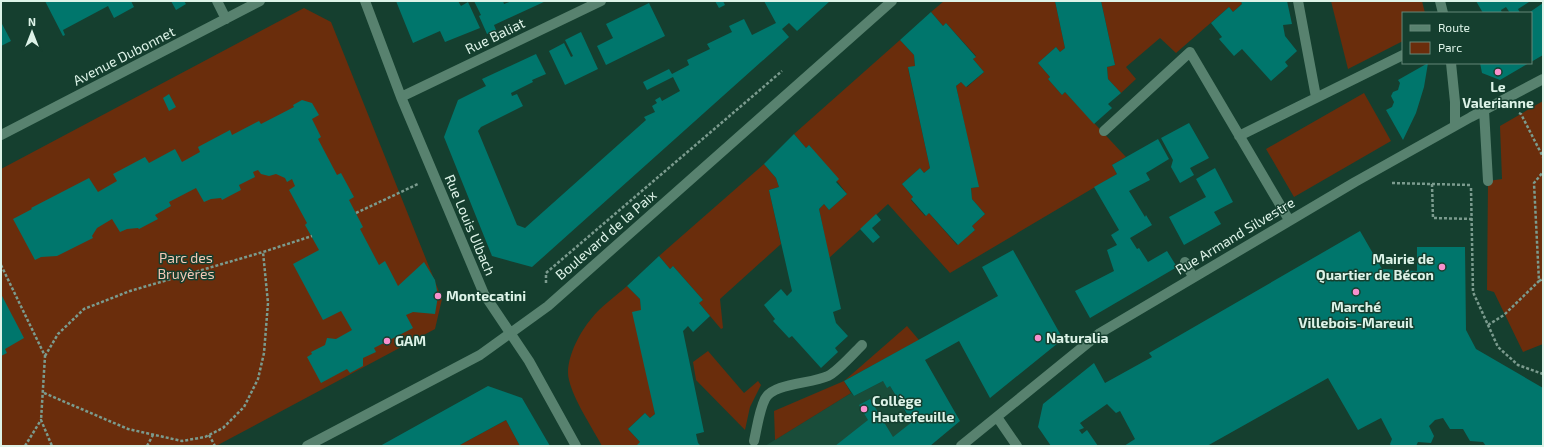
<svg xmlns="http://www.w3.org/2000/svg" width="1544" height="447" font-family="'Exo 2',sans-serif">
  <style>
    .built { fill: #194d3a }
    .green { fill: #6a2d0c }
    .building { fill: #00766c }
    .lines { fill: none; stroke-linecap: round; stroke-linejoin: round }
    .path { stroke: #7b9b8e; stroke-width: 2.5; stroke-dasharray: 3 2; stroke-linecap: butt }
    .minor { stroke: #58826f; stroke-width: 10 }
    .poi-dot { fill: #f890cd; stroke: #153f2f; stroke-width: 1.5 }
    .labels { text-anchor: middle; stroke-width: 3; stroke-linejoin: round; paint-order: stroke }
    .street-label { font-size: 14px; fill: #ddf3e8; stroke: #153f2f }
    .poi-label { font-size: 14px; font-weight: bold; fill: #ddf3e8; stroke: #153f2f; text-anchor: start }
    .park-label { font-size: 14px; fill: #f5c8b5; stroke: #153f2f }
  </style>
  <rect width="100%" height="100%" fill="#153f2f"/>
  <path class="built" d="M883,381L890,386L925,446H765L851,393L854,396Z"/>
  <path class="green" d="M944,1H1055L1065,48L1060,52L1056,47L1038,63L1050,77L1048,79L1062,95L1065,92L1126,157L1112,165L1117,174L950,273L888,204L829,258L819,209L824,204L829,210L847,194L809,145L806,148L794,134L900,40L914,55L915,66L908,68L930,168L924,173L920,168L902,184L913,197L911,200L925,216L929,213L957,245L975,230L972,226L985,214L972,199L971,188L978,187L956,86L961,82L967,87L984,72L973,59L976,56L946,23L943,26L931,12Z
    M1101,1H1241L1242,4L1233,12L1229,7L1176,53L1160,38L1126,67L1136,79L1121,93L1108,79L1107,67L1115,65Z
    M1331,1H1422L1425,13H1403V41L1348,69Z
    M304,8L331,22L442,299L435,329L216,446H1V169Z
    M1364,93L1391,141L1294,197L1266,149Z
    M1543,101V344L1523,352L1494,292L1487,290L1488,181L1502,179L1500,126Z
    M764,164L776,178L779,187L769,190L781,244L720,299L723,328L721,329L699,303L703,300L673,266L670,269L659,256Z
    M627,286L640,299L655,414L650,418L645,413L628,429L640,442L638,446H602C592,427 574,401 569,380C564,362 579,333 591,319C601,306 616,296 627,286Z
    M907,326L919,340L844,381L851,393L775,440L774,411L844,381Z
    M708,351L744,393L758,381L761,385L750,407L745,430L696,380L693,362Z
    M506,420L520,446H458Z"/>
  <path class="building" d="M45,1H131L134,7L114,18L108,6L63,30L65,35L63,36Z
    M171,1H184L186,4L176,10Z
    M396,1H458L461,6L468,2L480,28L445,42L440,31L413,43Z
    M474,1H503L504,4L512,1H546L494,25L496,30L487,34L479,16L481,15Z
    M715,1H723L725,5L719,8Z
    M764,1H830L797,31L789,23L782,29L789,37L532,267L492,256L444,137L458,100L486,86L482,79L536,54L546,74L532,80L533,82L511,93L512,96L517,94L523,106L481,127L478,131L517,225L525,228L646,120L644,117L655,112L652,106L657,103L655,100L660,97L662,101L680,91L673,77L647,90L643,82L669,69L672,74L689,65L687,60L710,49L707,44L732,32L729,26L744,19L752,35L776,23Z
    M1055,1H1101L1115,65L1107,67L1108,79L1121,93L1108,104L1112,108L1094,124L1065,92L1062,95L1048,79L1050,77L1038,63L1056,47L1060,52L1065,48Z
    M1241,1H1287L1292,24L1283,25L1285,36L1297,51L1285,62L1288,66L1271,81L1242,49L1234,56L1219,39L1222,37L1211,23L1229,7L1233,12L1242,4Z
    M1476,1H1528L1529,2L1518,9L1520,13H1510L1506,7L1501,10L1502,13H1483Z
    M649,3L665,36L606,65L597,46L613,38L606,24Z
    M1543,3V55L1531,62V13L1530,12Z
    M931,12L943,26L946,23L976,57L973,59L984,72L966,87L961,82L956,86L979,187L971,188L972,199L985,214L972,226L975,230L958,245L929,213L926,216L911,199L913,197L902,184L920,168L924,173L930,168L908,67L915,66L914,55L900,40Z
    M1,22L11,41L1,46Z
    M581,32L598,69L565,85L549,51L564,43L571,57L573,56L565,40Z
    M1428,63L1424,87L1416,113L1403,140L1386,110L1392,107L1394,102L1391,96L1393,92L1398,90L1400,83L1398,80Z
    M1480,63H1529L1500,80L1482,73Z
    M169,94L176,107L169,111L163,98Z
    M302,100L312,103L319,115L312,119L321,137L318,139L337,175L341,173L354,197L349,200L363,227L360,229L379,265L385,261L398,286L424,262L435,280L438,296L435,314L413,312L406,315L413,328L374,348L376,352L363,358V366L350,373L347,369L321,383L307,357L312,354L311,352L325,345L327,338L336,339L352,330L341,311L323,320L293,264L319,250L305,225L307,223L289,190L295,186L292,179L287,182L285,178L276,174L269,176L261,174L258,170L253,172L255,177L239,185L241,190L222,200L221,198L211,199L204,202L196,188L169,202L171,206L155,215L158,219L139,229L138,228L127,229L120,232L112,219L97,228L92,236L93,238L57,256L41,257L35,260L13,219L32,209L31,208L89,178L98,192L117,181L113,174L145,157L149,163L175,149L182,162L200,152L198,147L230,130L232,135L259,121L261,124L294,107L293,105Z
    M1189,123L1209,158L1190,168L1194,175L1180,183L1171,167L1173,160L1161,138Z
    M794,134L806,148L809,145L839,179L836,182L847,194L829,210L824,204L819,209L841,309L833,312L836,323L848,336L835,348L838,352L821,368L792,336L789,338L773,321L775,319L764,305L781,289L787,296L792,291L769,190L779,187L776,178L764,164Z
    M1158,139L1169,159L1146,173L1150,180L1129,191L1145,217L1146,215L1152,225L1130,238L1137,249L1139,248L1148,262L1167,251L1177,267L1090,318L1075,291L1114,271L1107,250L1117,245L1111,235L1119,230L1094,187L1117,174L1112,165Z
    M1215,168L1233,202L1214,212L1221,224L1184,245L1169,217L1206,197L1196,179Z
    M876,214L881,220L872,228L880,237L873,243L860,229Z
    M1360,231L1382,269L1417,271V247H1465L1466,330L1476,349L1543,388V446H1486L1483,442L1470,441L1463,429H1450L1443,418L1435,420L1429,426L1434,436L1431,443L1418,442L1416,446H1391L1390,444L1392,439L1381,418L1358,430L1328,378L1207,446H1124L1135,439L1120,411L1116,413L1107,404L1080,423L1084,428L1079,430L1082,434L1087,430L1098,446H1051L1038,427L1043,404L1094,363L1105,383L1152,357L1149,353Z
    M1013,250L1063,339L990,398L959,341L925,360L960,421L930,446H835L868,420L859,405L870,399L893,437L912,422L890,386L887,388L883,381L854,396L844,381L998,296L982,267Z
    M659,256L670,269L673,266L703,300L699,303L710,316L693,332L688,326L683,331L704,432L696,434L698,443L701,446H638L637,445L640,442L628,429L645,413L650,418L655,414L632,312L641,310L640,299L627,286Z
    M1,294L24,338L5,349L7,353L1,356Z
    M488,386L522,398L550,446H520L506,420L458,446H380Z"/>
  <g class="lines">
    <path class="path" d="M1519,113L1521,114L1543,157
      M1392,183L1471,185
      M1432,184L1433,218L1472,219
      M1471,188L1473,292L1498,347L1518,365L1543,374
      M356,213L418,184
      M1,265L45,356L41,420
      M1539,281L1543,279
      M546,283V273L782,71
      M1488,325L1504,315L1539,281L1534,183L1543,172
      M45,356L58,334L84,309L130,291L263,252L312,236
      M44,393L128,429L182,441L205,437L223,428L244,407L258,379L264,353L268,303L263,252
      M209,435L215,446
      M25,446L41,420L52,446
      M147,446L153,435"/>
    <path class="minor" d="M217,1L226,19
      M365,1L401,97L484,294L529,361L576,446
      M1298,1L1316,97
      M1440,1L1443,13
      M1451,63L1455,102V126
      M401,97L601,1
      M1484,110L1488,181
      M1104,131L1190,52L1289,220
      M1,135L260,1
      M1239,136L1403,55
      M1185,262L1193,277
      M997,417L1017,446
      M754,441C757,428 759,411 765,399C773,383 811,384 828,376C837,372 854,353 862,345
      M307,446L480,355L548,306L892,1
      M961,446L1100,333L1355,182L1471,117L1543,79"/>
  </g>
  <g class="poi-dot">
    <circle cx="1498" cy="72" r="4"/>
    <circle cx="1442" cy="267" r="4"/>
    <circle cx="1356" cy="292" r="4"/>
    <circle cx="438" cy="296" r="4"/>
    <circle cx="1038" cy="338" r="4"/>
    <circle cx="387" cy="341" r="4"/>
    <circle cx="864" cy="409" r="4"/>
  </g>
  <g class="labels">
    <g class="street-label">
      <text transform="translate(495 36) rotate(-26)" y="5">Rue Baliat</text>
      <text transform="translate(124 56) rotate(-27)" y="5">Avenue Dubonnet</text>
      <text transform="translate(470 225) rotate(67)" y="5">Rue Louis Ulbach</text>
      <text transform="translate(606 235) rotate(-41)" y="5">Boulevard de la Paix</text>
      <text transform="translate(1235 236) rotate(-31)" y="5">Rue Armand Silvestre</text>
    </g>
    <g class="poi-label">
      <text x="1498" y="92" text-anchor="middle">Le<tspan x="1498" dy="16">Valerianne</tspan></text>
      <text x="1434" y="264" text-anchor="end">Mairie de<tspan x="1434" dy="16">Quartier de Bécon</tspan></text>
      <text x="446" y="301">Montecatini</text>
      <text x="1356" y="312" text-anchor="middle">Marché<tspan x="1356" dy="16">Villebois-Mareuil</tspan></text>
      <text x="1046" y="343">Naturalia</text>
      <text x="395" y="346">GAM</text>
      <text x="872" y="406">Collège<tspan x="872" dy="16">Hautefeuille</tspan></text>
    </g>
    <g class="park-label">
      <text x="186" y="263">Parc des<tspan x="186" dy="16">Bruyères</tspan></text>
    </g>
  </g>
  <rect width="1544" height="447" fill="none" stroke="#ddf3e8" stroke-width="4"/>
  <rect x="1402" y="12" width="130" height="52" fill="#153f2f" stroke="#658779"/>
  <rect x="1410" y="25" width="20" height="6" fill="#58826f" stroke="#658779"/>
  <text x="1438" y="32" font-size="12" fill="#ddf3e8">Route</text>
  <rect x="1410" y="42" width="20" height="12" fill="#6a2d0c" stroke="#658779"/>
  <text x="1438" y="52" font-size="12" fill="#ddf3e8">Parc</text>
  <g transform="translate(32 32)" stroke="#153f2f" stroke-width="3" paint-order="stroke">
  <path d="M0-3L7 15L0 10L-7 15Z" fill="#ddf3e8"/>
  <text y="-6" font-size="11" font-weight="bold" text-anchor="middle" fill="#ddf3e8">N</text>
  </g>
</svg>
